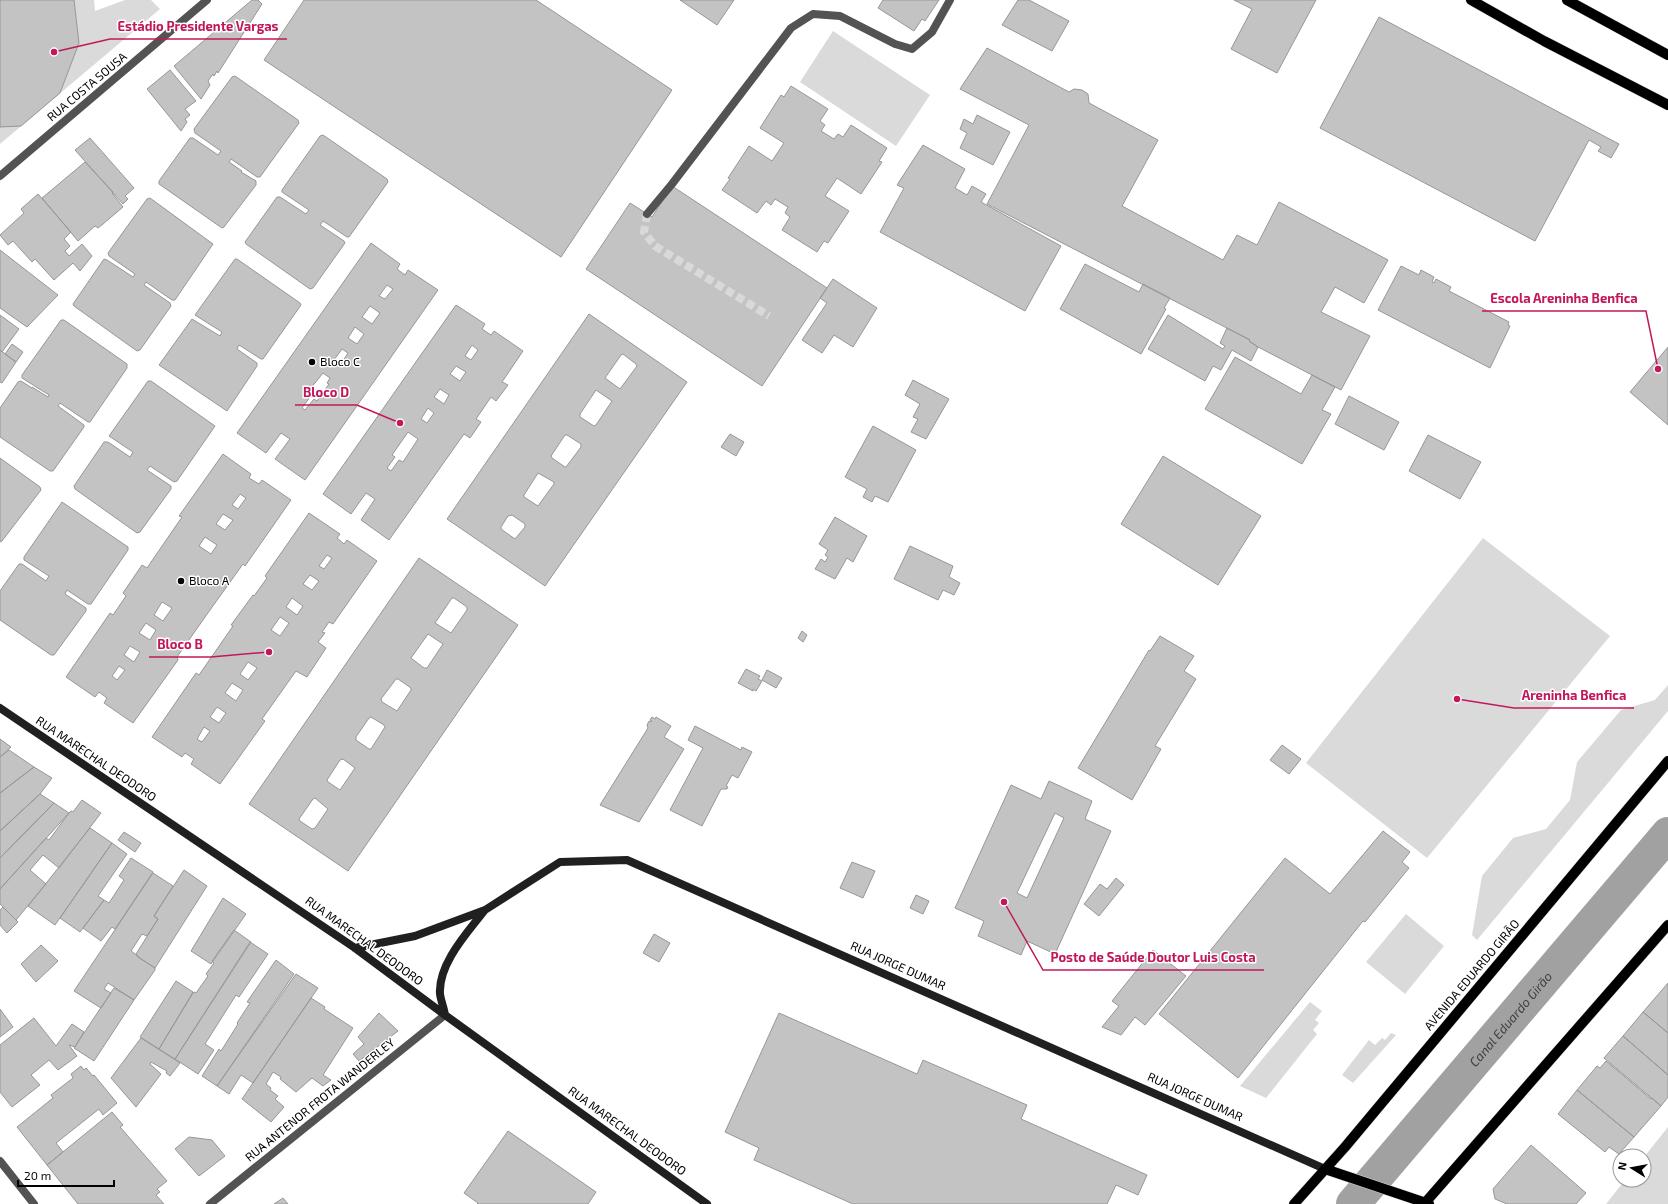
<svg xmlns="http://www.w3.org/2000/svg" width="1668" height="1204" font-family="'Exo 2',sans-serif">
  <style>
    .green { fill: #dadada }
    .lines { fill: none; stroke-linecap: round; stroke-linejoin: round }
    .canal { stroke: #a1a1a1; stroke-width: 34 }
    .building { fill: #c3c3c3; stroke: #979797; fill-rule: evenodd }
    .street-tunnel { stroke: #d9d9d9; stroke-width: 8; stroke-dasharray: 8 4; stroke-linecap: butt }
    .primary-casing { stroke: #dbdbdb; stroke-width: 11 }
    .street { stroke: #535353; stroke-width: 8 }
    .secondary { stroke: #202020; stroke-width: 8 }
    .primary { stroke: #000; stroke-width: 10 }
    .poi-dot { fill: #000; stroke: #fff; stroke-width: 1.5 }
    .labels { text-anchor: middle; stroke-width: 3; stroke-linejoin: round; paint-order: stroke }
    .street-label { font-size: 12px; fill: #000; stroke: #fff }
    .poi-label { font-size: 12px; fill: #000; stroke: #fff; text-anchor: start }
    .water-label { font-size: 13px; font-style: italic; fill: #424242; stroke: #fff }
    .leader { fill: none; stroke: #c2185b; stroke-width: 1.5 }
    .callout-dot { fill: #c2185b; stroke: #fff; stroke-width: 1.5 }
    .callout-label { font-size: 13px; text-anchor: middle; font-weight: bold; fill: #c2185b; stroke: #fff; stroke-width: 3; stroke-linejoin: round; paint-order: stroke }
  </style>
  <rect width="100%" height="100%" fill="#fff"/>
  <path class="green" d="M0,0H94L95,11L125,0H151L160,9L0,144Z
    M833,31L930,95L896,146L800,82Z
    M1483,538L1610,636L1427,858L1306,763Z
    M1668,685V711L1477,940L1472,935L1482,876L1513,838L1546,829L1570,800L1577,762L1621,710L1655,700Z
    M1406,914L1444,946L1405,994L1366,962Z
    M1310,1002L1322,1011L1315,1020L1319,1023L1313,1030L1317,1034L1266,1098L1240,1086Z
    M1391,1033L1396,1035L1353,1083L1342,1075L1369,1040L1375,1045L1382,1038L1385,1040Z
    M1668,1127V1204H1606L1625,1180H1644V1157Z"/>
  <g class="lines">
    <path class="canal" id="s1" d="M1353,1204L1668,834"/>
  </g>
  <path class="building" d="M0,0H74L79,43L60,93L21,126L0,127Z
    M252,0H258L262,4L218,73L217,71L214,76L213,74L208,81L210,85L201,99L174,66Z
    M304,0H536L672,90L561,257L264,60Z
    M680,0H734L717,25Z
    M883,0H939L925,21L922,19L914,31L878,8Z
    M1018,0H1029L1069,21L1052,51L1002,25Z
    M1234,0H1316L1277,73L1231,49L1252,9Z
    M1379,17L1619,144L1611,158L1598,151L1601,147L1589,140L1535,241L1320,128Z
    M987,48L1069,92L1074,89L1082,90L1088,94L1089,103L1158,140L1122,206L1223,260L1237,235L1257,245L1279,202L1388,260L1364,303L1335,287L1321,312L1370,336L1341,390L1258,347L1249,341L1250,340L987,204L1029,125L960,89Z
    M170,70L196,101L185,109L190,115L185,119L187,122L181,131L147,89Z
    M235,76L298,120L299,123L260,177H257L231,159L229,162L242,171L241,172L256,181V185L224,227L222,228L159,184V181L190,138H193L218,155L221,151L195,133L194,129L232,77Z
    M791,86L828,109L820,121L825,125L821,131L834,139L838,134L843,137L851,125L887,148L879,161L882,162L861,194L837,178L825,196L849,211L828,243L824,241L817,252L782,230L790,217L785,213L788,207L775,199L771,205L766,201L757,213L722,190L730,179L728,178L749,146L772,161L784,143L760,128L781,95L784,97Z
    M977,115L1010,132L993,165L960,148L967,133L960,129L964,119L973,124Z
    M323,135L387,179L388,182L349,237H347L323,221L320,225L344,241L345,243L313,288L310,289L246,244L245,242L277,197H280L306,214L309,210L282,192V190L320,136Z
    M90,138L134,188L125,196L128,199L123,204L75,150Z
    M923,145L965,169L955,188L967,195L972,186L986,194L981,202L1061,246L1025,311L880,232L904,188L897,185Z
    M85,162L113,192L112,193L123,207L103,224L98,228L95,226L78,241L42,198Z
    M672,186L827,288L762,386L586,269L630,203L652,217Z
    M38,194L71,232L64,239L70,246L65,251L69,256L82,244L92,256L80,271L73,263L54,280L35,259L32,262L13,241L8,245L0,235L24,213L21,209Z
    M150,198L213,244L175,300H172L146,282L144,285L170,303L171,306L140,350L137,351L74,306L73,304L104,259L107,260L133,277L135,274L109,256L108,253L147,199Z
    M371,243L400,264L397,269L405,275L408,270L438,290L305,480L275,459L290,439L281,433L266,453L237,433ZM387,285L393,289L385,299L379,296ZM370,306L380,313L372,324L362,317ZM355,327L364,334L357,344L348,338ZM342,349L348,353L341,364L334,360ZM323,373L330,378L327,383L329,384L317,401L314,399L305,410L302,408L310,397L306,394Z
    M0,250L58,295L27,327L0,308Z
    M235,259H237L300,303L301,305L263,359H261L239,345L237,349L257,363V366L227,411L159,365L192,319L220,336L222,332L195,315Z
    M1085,264L1139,292L1143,284L1170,298L1164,308L1166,309L1141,354L1060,309Z
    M1401,266L1419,275L1421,270L1434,277L1432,282L1434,283L1436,279L1451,287L1449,291L1509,322L1508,325L1510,326L1490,368L1378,310Z
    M833,279L877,308L853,347L834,335L822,353L802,340L827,303L820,298Z
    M456,305L485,324L482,329L491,335L494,331L523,351L502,382L508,385L496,401L491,397L476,419L481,422L470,438L464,434L389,540L361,520L375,499L366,493L351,514L323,494ZM472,345L478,350L471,360L465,356ZM456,366L466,372L460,381L450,374ZM440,389L449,395L444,404L434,397ZM428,408L434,413L427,423L421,419ZM408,432L418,439L403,462L399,460L391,471L387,468L395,457L392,455Z
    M589,314L687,382L545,586L447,519ZM623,354L636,364L637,366L620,389L605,378L621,355ZM596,390L612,401L596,425L594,426L580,417V414ZM565,435H567L581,444V447L566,467H565L552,458L551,456ZM538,473L554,482V484L538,506L524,497V495ZM512,515L525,524V527L515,539L501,529V527L508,516Z
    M0,315L19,329L2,352L0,350Z
    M1168,315L1223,349L1225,346L1220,343L1227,328L1250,340L1249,341L1258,347L1251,361L1232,350L1221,370L1213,366L1205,381L1148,349Z
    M61,320H64L127,364V368L90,422H88L60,403L58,406L84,425V427L53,471H50L0,437V408L18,382L21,381L32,388V387L48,397L49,395L22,378V375Z
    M12,344L23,352L16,362L5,354Z
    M1668,347V425L1630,392Z
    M0,350L16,362L2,383L0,382Z
    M1235,357L1301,394L1312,375L1335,387L1322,410L1331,414L1302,464L1205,409Z
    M913,380L949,399L926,439L911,432L918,419L913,417L920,404L905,395Z
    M148,381H151L215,426L177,481L174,482L150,466L147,470L171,486V489L140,532L137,533L75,489L74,486L104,442H108L130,457L133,452L109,436Z
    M1349,396L1399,422L1384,450L1335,424Z
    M873,426L916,450L888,502L875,496L872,502L863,497L867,489L845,477Z
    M730,434L744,442L736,456L721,447Z
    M1428,435L1481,462L1460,499L1409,471Z
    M223,454L251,474L249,478L259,484L262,480L291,500L245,566L243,564L210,610L177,657L178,660L133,723L104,703L107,698L99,692L95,697L66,677L110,613L113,615L126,596L123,593L142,565L147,568L182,517L179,516ZM240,494L246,498L238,509L232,505ZM223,514L233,520L225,530L216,524ZM205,537L217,545L211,554L199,546ZM162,602L172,608L163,621L154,615ZM146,623L156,630L150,640L139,633ZM130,646L140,652L134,662L124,655ZM119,666L125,670L117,680L112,676Z
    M1163,456L1261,516L1218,585L1121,524Z
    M0,458L40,487L41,490L2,541L0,542Z
    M62,502L128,547V550L91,604H88L67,590L65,594L86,608V611L54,655H51L0,620V591L19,564H22L46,581L49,576L24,560V557Z
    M309,513L340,534L337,538L344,544L347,540L377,561L333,624L329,622L322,632L325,633L318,642L326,648L307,677L296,671L262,719L265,721L220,784L191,764L194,759L185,753L182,757L152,737L196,673L199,675L233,626L231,625L253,595L254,596L267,578L265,576ZM327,555L332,558L324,569L319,566ZM310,575L319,581L312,590L303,584ZM292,598L303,606L297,615L286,607ZM280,617L289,623L280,636L271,630ZM248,662L257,668L248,680L240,674ZM232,683L243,690L236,701L225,693ZM217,707L226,713L219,723L210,717ZM204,727L210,731L202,742L197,739Z
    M835,517L867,536L853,562L847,558L835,579L815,569L821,559L825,562L828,557L825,555L828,550L819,544Z
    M910,546L953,566L949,577L960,583L954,595L943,590L938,600L894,579Z
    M419,558L518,625L348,871L249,804ZM452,598H454L467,607V610L451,633L435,623ZM428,634L443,644L427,668H424L411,658ZM396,679H398L411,688V690L397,711L382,702L381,699ZM371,717L384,725L385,727L371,749H369L356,740V737L369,718ZM343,759L355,768L340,790L328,782L327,780L340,760ZM315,798L328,809L315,828L312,829L300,821L299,819L313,799Z
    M802,631L807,635L803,642L798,638Z
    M1160,636L1194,656L1184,671L1196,679L1155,746L1161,749L1132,800L1078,768L1149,650L1150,651Z
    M746,669L760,676L758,679L762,681L756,691L753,689V691L738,683Z
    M767,670L782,678L776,688L762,680Z
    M652,717L655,719L656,717L671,726L664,737L684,749L639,822L600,805L648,728L647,725L649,721L651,722L652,721L650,720Z
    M695,726L741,750L742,747L752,752L738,778L732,775L726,786L728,787L727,789H721L702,826L670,810L703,748L688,740Z
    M0,739L11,747L0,757Z
    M1282,745L1301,759L1289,774L1270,760Z
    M9,750L34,767L0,793V757Z
    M34,767L52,778L40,794L0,831V793Z
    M1049,781L1092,801L1085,819L1111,831L1055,954L1027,941L1021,955L978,936L984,921L955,908L1011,785L1041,799ZM1055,813L1064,818L1027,898L1017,893Z
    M40,794L54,803L0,858V831Z
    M82,800L101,813L59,868L43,855L30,870L46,884L16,920L0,904V889L46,838L49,840L69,813L71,811L73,812Z
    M54,803L69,813L0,889V858Z
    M90,828L112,843L55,925L28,906Z
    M1383,831L1410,852L1402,862L1409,868L1365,922L1363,921L1238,1078L1159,1014L1285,858L1330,894Z
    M124,832L141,843L135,852L118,840Z
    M112,843L127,854L98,896L104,900L80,932L60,918Z
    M131,858L153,872L115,929L112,927L101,941L83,928L104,900L109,903L124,880L119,876Z
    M852,862L875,871L863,898L840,888Z
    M184,870L207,886L155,968L138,957L136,954L158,919L154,916Z
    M153,873L173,886L154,916L158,919L147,936L142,934L131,951L138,956V957L155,968V970L134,1000L108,983L104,989L111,993L101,1008L74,991Z
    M1116,878L1124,885L1099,916L1084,904L1100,884L1107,889Z
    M916,895L929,901L923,914L910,908Z
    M223,898L246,914L211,964L191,951Z
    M3,907L18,922L7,933L0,925V910Z
    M234,930L251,942L175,1059L159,1049L193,993L194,992L196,993L208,976L206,974L214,963L212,961Z
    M654,934L670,943L659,962L643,953Z
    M250,942L268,954L239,997L236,995L205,1044L214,1050L198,1074L175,1059Z
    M41,945L58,961L36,982L21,964Z
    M1153,950L1186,976L1145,1025L1135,1017L1121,1035L1102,1027L1119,1006L1112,1001Z
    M276,960L294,974L217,1086L202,1076L219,1049L221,1051L238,1024L237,1023L250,1003L247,1002Z
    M296,974L318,988L253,1083L241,1075L229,1094L217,1086Z
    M176,981L193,992L159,1049L140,1037Z
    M1668,983V1033L1643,1012Z
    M114,988L134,1000L94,1061L74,1048Z
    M311,998L325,1007L324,1009L353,1028L323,1075L331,1080L323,1086L312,1078L296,1092L280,1079L281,1077L273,1072L266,1084L271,1088L270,1090L278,1096L275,1099L284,1107L271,1122L242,1099Z
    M0,1009L13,1027L0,1037Z
    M1643,1012L1668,1033V1075L1623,1036Z
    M379,1013L398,1031L359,1061L353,1054L364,1044L358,1037Z
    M779,1013L917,1074L923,1060L1027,1105L1021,1119L1147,1175L1138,1195L1116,1185L1107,1204H853L754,1160L759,1148L725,1132Z
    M34,1018L56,1046L72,1024L84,1032L75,1047L69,1045L77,1056L58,1070L49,1060L31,1075L40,1085L12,1107L0,1092V1045Z
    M1623,1036L1668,1075V1097L1661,1106L1604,1058Z
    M141,1038L180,1063L170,1076L166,1073L167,1071L151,1062L150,1064L161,1074L136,1107L111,1078Z
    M1606,1061L1651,1099L1652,1098L1661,1106L1634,1137L1577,1090L1597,1066L1600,1068Z
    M81,1066L84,1070L86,1068L93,1076L94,1075L117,1103L103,1115L99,1109L56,1143L63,1152L47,1165L17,1127L53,1098L51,1095L73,1078L71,1074Z
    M1577,1090L1634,1137L1619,1154L1609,1147L1605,1152L1558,1114Z
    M112,1112L123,1125L120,1127L167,1181L157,1189L160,1192L156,1195L164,1204H78L47,1165Z
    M508,1131L596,1192L588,1204H477L478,1203L464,1193Z
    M189,1137L212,1140L225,1156L199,1176L175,1149Z
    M1531,1145L1586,1193L1576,1204H1507L1495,1199L1493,1189Z
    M283,1198L288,1204H274Z"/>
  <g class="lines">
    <path class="street-tunnel" d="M647,214L644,232L655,246L769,316"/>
    <defs>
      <path id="primary" d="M1471,0L1544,41L1668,105
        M1567,0L1668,55
        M1325,1169L1429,1204
        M1294,1204L1345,1147L1668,761
        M1424,1204L1668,925"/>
    </defs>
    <use href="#primary" class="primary-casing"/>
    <path class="street" d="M0,176L207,0
      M647,214L672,184L791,28L813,14L840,16L895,44L912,49L932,32L950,0
      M0,1161L34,1204
      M210,1204L445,1015"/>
    <path class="secondary" d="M0,708L355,948L445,1015L707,1204
      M355,948L415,936L485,910L560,862L627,860L1325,1169
      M445,1015C444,1008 441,1001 440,994C438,964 467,933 484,911"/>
    <use href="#primary" class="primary"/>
  </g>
  <g class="poi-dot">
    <circle cx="312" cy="362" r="4"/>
    <circle cx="181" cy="581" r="4"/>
  </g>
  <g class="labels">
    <g class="street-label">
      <text transform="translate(87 87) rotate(-40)" y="4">RUA COSTA SOUSA</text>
      <text transform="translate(96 759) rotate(34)" y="4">RUA MARECHAL DEODORO</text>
      <text transform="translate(364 941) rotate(36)" y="4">RUA MARECHAL DEODORO</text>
      <text transform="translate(898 966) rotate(24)" y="4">RUA JORGE DUMAR</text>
      <text transform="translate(1472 975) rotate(-50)" y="4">AVENIDA EDUARDO GIRÃO</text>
      <text transform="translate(1195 1097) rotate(24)" y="4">RUA JORGE DUMAR</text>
      <text transform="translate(320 1100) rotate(-39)" y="4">RUA ANTENOR FROTA WANDERLEY</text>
      <text transform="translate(627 1131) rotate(36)" y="4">RUA MARECHAL DEODORO</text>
    </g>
    <g class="poi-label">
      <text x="320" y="366">Bloco C</text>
      <text x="189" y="585">Bloco A</text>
    </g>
    <g class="water-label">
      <text dy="5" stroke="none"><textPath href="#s1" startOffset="243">Canal Eduardo Girão</textPath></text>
    </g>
  </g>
  <path class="leader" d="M54 52L110 39H287M1658 369L1646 311H1482M400 423L357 405H295M269 652L211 657H149M1457 699L1514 708H1634M1004 902L1043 970H1264"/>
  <g class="callout-dot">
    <circle cx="54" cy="52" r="4"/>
    <circle cx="1658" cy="369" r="4"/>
    <circle cx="400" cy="423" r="4"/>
    <circle cx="269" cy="652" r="4"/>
    <circle cx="1457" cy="699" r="4"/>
    <circle cx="1004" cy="902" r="4"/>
  </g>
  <g class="callout-label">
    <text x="198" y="31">Estádio Presidente Vargas</text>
    <text x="1564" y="303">Escola Areninha Benfica</text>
    <text x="326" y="397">Bloco D</text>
    <text x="180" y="649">Bloco B</text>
    <text x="1574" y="700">Areninha Benfica</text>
    <text x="1153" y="962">Posto de Saúde Doutor Luis Costa</text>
  </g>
  <g transform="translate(1632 1168) rotate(281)"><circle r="19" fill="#ffffff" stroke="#999999"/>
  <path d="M0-3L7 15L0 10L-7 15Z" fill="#000000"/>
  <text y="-6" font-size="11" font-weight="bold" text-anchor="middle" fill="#000000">N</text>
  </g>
  <path d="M18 1180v6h96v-6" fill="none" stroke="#000000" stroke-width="2"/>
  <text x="24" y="1180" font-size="12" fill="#000000" stroke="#ffffff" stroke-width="3" paint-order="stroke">20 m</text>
</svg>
